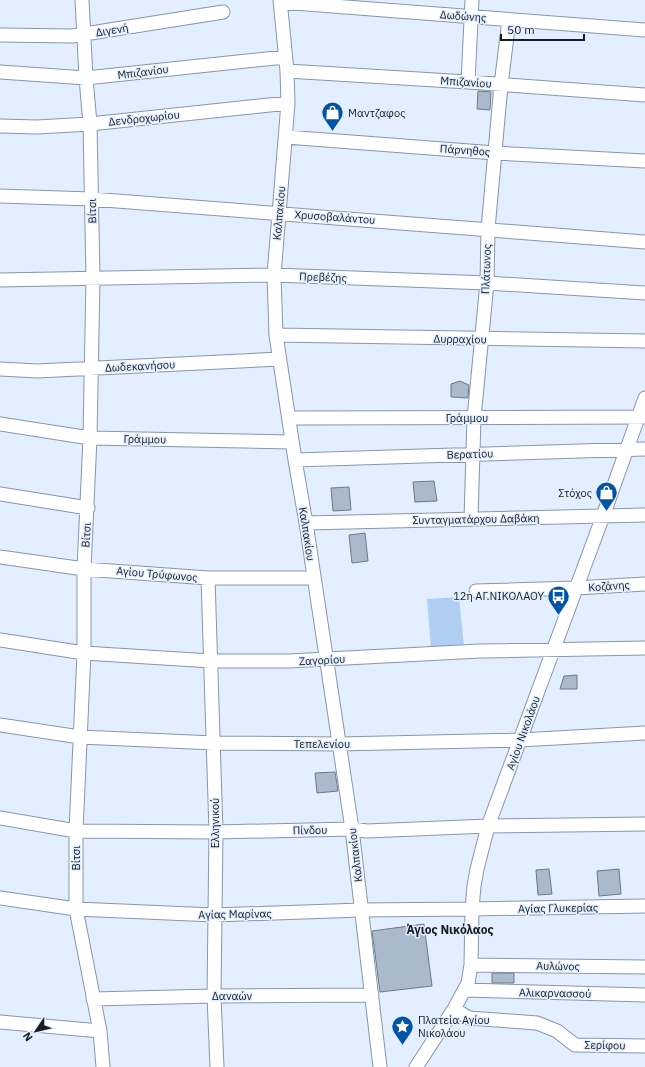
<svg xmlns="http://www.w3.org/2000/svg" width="645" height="1067" font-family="'IBM Plex Sans',sans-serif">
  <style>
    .green { fill: #b0cef3 }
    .building { fill: #aab9cb; stroke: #6c798b }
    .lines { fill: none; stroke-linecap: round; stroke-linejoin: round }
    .minor-casing { stroke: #8896a8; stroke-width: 15 }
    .minor { stroke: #fff; stroke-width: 13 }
    .labels { text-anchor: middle; stroke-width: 3; stroke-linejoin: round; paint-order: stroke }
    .street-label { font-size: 11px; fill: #161c22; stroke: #e3efff }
    .poi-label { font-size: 11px; fill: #161c22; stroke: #e3efff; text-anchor: start }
    .neighbourhood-label { font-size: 12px; font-weight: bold; fill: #161c22; stroke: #e3efff }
  </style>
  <rect width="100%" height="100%" fill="#e3efff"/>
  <path class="green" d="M459,597L464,646L431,649L427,599Z"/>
  <path class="building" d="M478,91L491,92L490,110L477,109Z
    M460,381L469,385L468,398L451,397V384Z
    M434,481L437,501L415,502L413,482Z
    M349,487L351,510L333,511L331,488Z
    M365,533L368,561L352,563L349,535Z
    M577,675V689H560L564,676Z
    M335,772L338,791L317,793L315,773Z
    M549,869L552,894L538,895L536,870Z
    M619,869L621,894L599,896L597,871Z
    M424,924L432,986L380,992L372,931Z
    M492,973H514V983H492Z"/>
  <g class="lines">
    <defs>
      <path id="minor" d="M82,0L86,78L90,124L93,278L90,438L84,569V653L76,831V909L100,1031L103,1067
        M280,0L287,71L288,103L274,275L276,335L295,460L306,523L352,829L380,1067
        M281,2L645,30
        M0,35L72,36L223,12
        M287,71L468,82L645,95
        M0,72L86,78L285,57
        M468,82L472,0
        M0,126L37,127L90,124L288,103
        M286,137L495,153L645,161
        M0,196L91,199L645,242
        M0,280L274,275L487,283L645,293
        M276,335L645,341
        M0,369L37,371L279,359
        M289,418L645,417
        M0,424L90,438L292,442
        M295,460L645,449
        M0,494L88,508
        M471,519L474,418L487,283L488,229L501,85L509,20
        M306,523L645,515
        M0,557L84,569L208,578H314
        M208,578L216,832L214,996L217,1067
        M476,591L576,588L645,584
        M0,640L84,653L211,661H289L480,651L645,648
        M0,725L80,737L214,743L339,744L520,740L645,733
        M0,818L76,831L216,832L352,829L367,831L488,826L645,824
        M0,898L76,909L214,915L361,910L472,909L645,906
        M471,965L645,967
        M465,990L645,995
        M93,999L214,996L372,995
        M454,1009L469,1018L537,1023L557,1031L575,1045L645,1046
        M0,1022L100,1031
        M416,1067L454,1009L468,983L471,965L472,909L474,886L477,869L488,826L603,516L645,398"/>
    </defs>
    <use href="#minor" class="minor-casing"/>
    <use href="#minor" class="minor"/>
  </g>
  <defs>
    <symbol id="shop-pin" viewBox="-11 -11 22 30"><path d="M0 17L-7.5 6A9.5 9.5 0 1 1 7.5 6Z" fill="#0254a2" stroke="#e3efff"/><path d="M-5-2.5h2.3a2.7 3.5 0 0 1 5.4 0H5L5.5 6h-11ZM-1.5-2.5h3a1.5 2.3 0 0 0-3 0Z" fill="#fff"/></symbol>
    <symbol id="bus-pin" viewBox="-11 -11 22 30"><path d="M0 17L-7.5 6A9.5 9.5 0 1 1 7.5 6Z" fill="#0254a2" stroke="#e3efff"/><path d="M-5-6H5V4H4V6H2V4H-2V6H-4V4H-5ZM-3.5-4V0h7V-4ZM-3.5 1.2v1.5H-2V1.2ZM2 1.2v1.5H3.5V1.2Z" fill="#fff"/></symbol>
    <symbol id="sight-pin" viewBox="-11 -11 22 30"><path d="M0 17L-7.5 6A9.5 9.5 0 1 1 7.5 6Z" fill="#0254a2" stroke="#e3efff"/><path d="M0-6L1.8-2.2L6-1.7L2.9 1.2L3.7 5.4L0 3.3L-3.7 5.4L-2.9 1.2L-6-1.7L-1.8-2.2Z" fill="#fff"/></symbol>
  </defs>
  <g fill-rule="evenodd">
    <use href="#shop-pin" x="320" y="100" width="25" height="34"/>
    <use href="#shop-pin" x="594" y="480" width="25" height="34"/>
    <use href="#bus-pin" x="546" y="584" width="25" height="34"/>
    <use href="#sight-pin" x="390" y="1014" width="25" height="34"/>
  </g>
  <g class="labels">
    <g class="street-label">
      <text transform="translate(463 16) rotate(4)" y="4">Δωδώνης</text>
      <text transform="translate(112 30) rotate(-9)" y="4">Διγενή</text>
      <text transform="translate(143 72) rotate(-7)" y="4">Μπιζανίου</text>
      <text transform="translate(466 82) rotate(4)" y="4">Μπιζανίου</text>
      <text transform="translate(144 118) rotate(-6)" y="4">Δενδροχωρίου</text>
      <text transform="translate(465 150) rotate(4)" y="4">Πάρνηθος</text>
      <text transform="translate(92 211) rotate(-91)" y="4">Βίτσι</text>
      <text transform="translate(279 213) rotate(-85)" y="4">Καλπακίου</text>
      <text transform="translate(335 217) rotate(4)" y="4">Χρυσοβαλάντου</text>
      <text transform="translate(486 269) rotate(-88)" y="4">Πλάτωνος</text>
      <text transform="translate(323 277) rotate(2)" y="4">Πρεβέζης</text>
      <text transform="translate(460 339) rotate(1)" y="4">Δυρραχίου</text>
      <text transform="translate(140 366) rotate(-3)" y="4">Δωδεκανήσου</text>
      <text x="467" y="422">Γράμμου</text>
      <text transform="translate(145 439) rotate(1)" y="4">Γράμμου</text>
      <text transform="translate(470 454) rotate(-2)" y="4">Βερατίου</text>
      <text transform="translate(476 519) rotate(-1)" y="4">Συνταγματάρχου Δαβάκη</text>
      <text transform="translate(307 534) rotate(81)" y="4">Καλπακίου</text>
      <text transform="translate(86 535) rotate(-87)" y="4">Βίτσι</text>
      <text transform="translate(157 574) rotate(5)" y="4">Αγίου Τρύφωνος</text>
      <text transform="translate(609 586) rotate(-4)" y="4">Κοζάνης</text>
      <text transform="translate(322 660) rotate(-3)" y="4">Ζαγορίου</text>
      <text transform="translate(523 733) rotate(-70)" y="4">Αγίου Νικολάου</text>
      <text x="322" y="748">Τεπελενίου</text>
      <text transform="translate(215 823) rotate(-90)" y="4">Ελληνικού</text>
      <text transform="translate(310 830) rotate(-1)" y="4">Πίνδου</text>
      <text transform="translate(355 855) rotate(-97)" y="4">Καλπακίου</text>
      <text transform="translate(76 858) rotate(-90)" y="4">Βίτσι</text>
      <text transform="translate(558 908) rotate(-1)" y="4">Αγίας Γλυκερίας</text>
      <text transform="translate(235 914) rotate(-1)" y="4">Αγίας Μαρίνας</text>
      <text transform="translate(558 966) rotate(1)" y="4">Αυλώνος</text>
      <text transform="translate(555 993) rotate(1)" y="4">Αλικαρνασσού</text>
      <text x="232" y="1000">Δαναών</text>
      <text transform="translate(605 1045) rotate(1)" y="4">Σερίφου</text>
    </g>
    <g class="poi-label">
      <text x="348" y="117">Μαντζαφος</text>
      <text x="592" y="497" text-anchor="end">Στόχος</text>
      <text x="544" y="600" text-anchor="end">12η ΑΓ.ΝΙΚΟΛΑΟΥ</text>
      <text x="418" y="1024">Πλατεία Αγίου<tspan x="418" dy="13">Νικολάου</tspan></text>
    </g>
    <g class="neighbourhood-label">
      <text x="450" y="934">Άγιος Νικόλαος</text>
    </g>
  </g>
  <g transform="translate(36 1031) rotate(235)" stroke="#e3efff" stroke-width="3" paint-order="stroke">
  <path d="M0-3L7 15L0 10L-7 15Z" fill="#161c22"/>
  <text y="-6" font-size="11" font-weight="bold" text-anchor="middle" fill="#161c22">N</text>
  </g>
  <path d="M501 34v6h83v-6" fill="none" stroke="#161c22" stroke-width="2"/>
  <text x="507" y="34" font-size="12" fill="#161c22" stroke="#e3efff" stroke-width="3" paint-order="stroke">50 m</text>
</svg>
